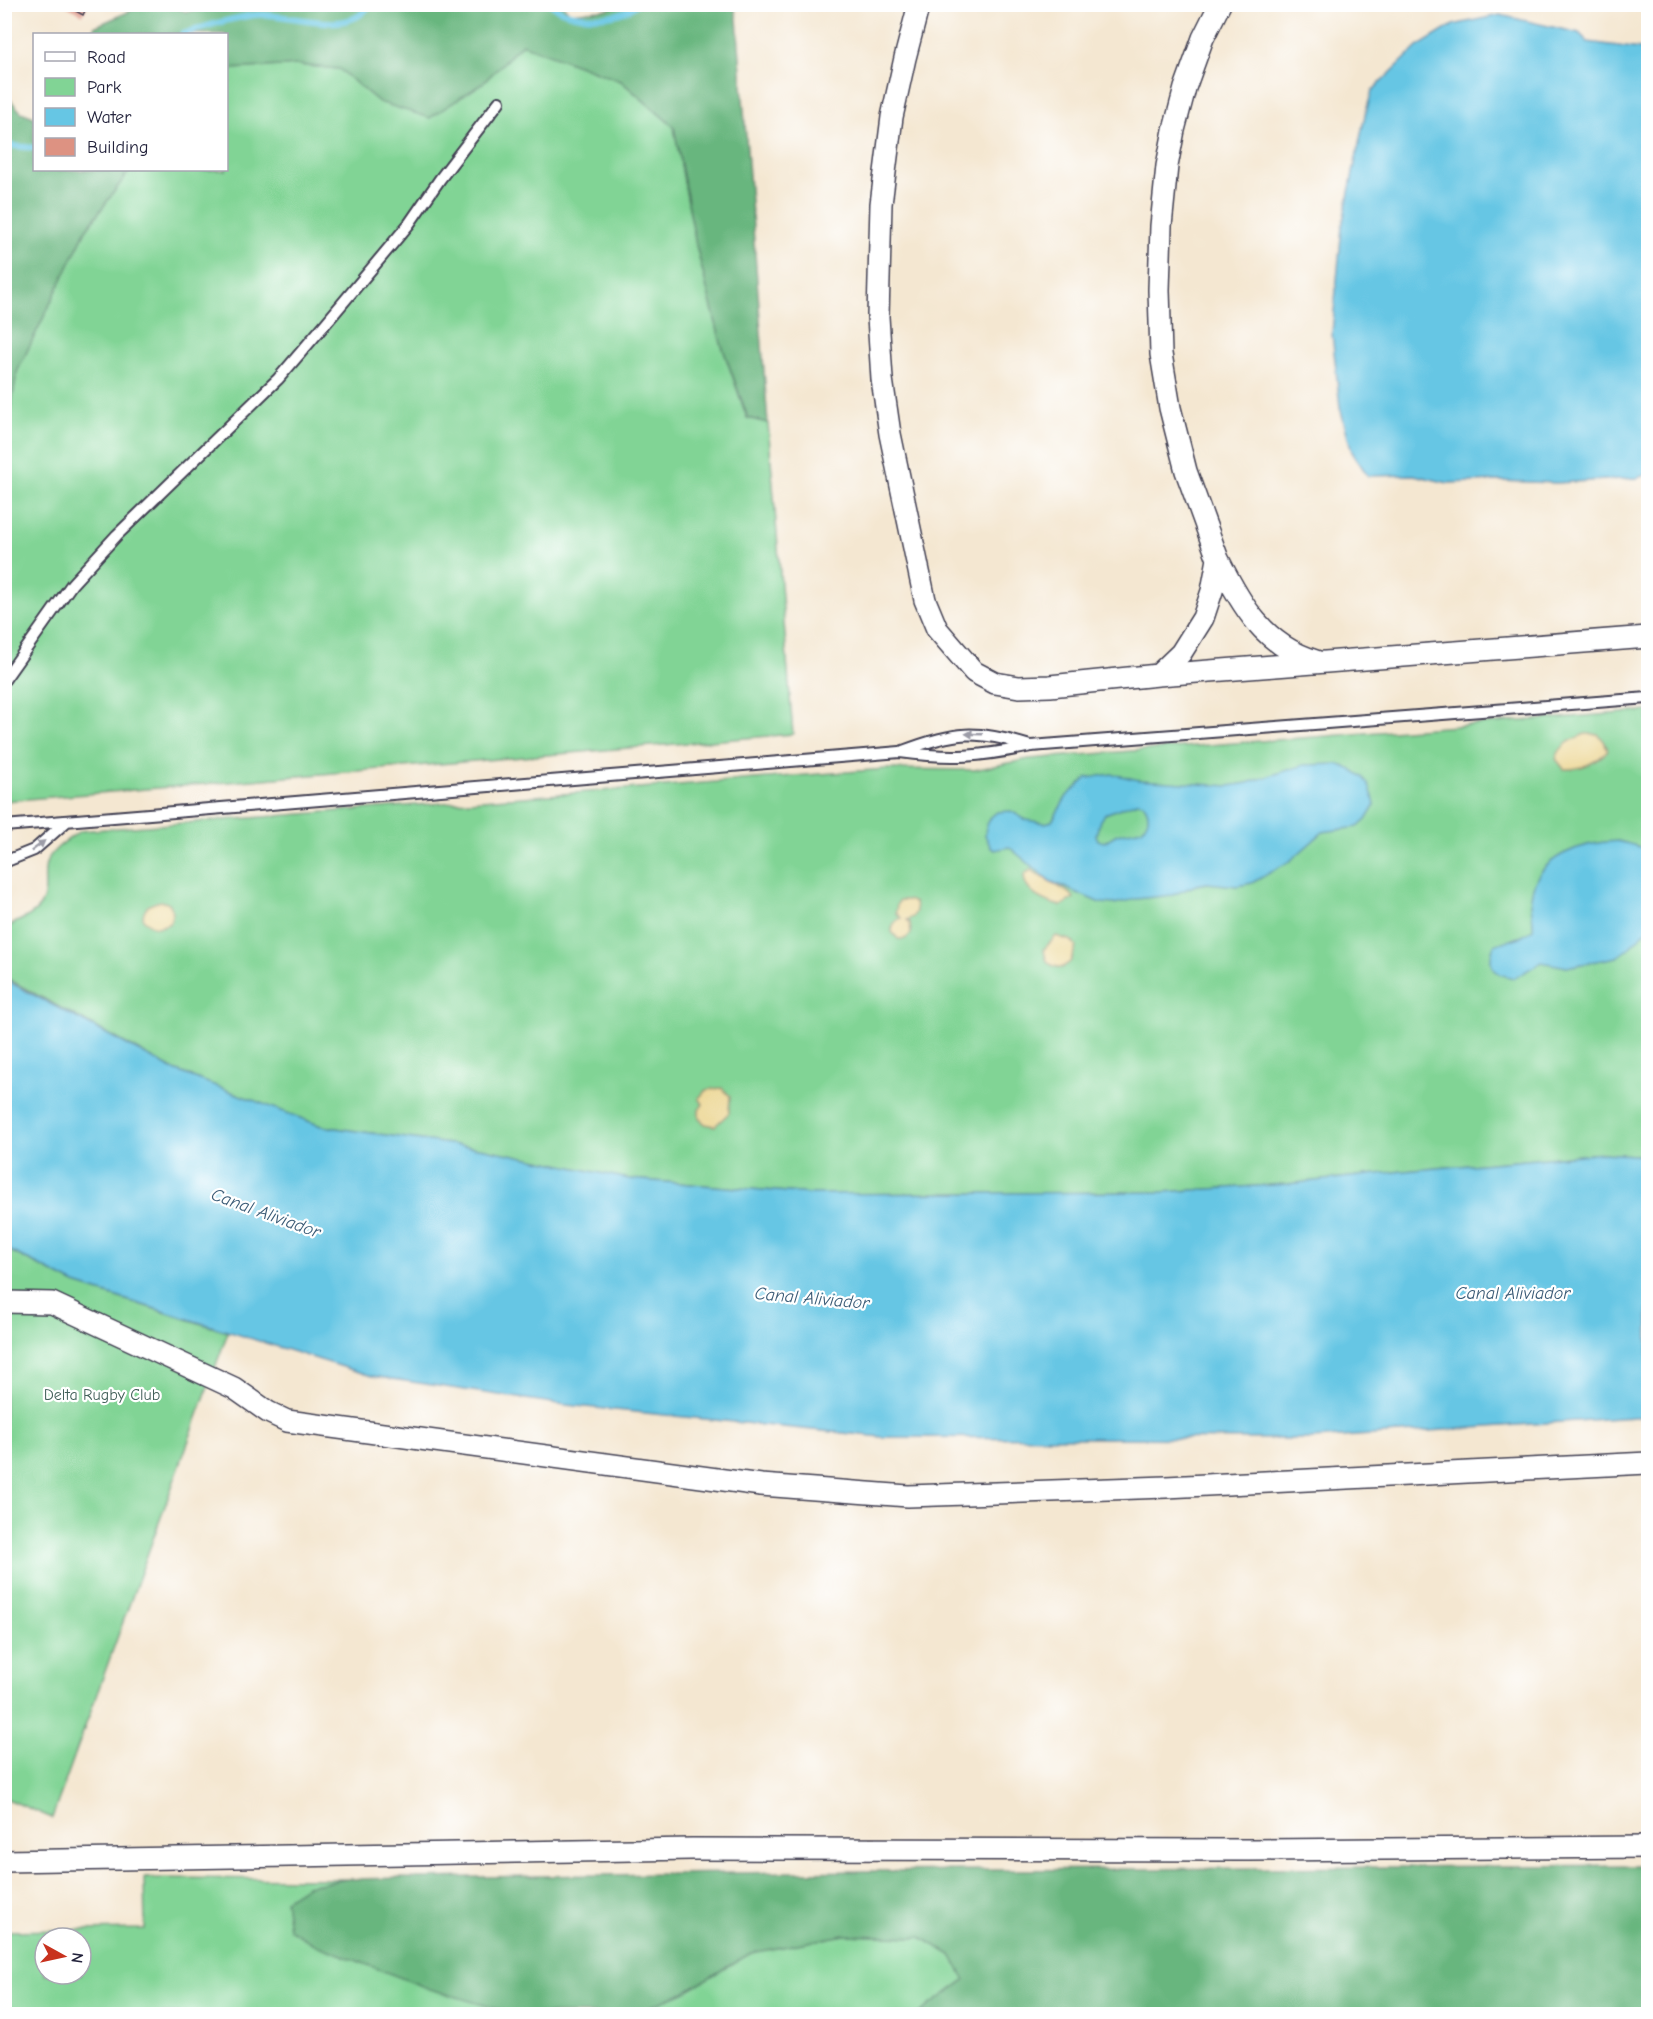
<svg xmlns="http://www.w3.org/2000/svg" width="1653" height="2019" font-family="'Comic Neue',sans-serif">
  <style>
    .green { fill: #81d495; stroke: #527b68; stroke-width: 1.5; fill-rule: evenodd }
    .forest { fill: #68b67e; stroke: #456c5c; stroke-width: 1.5 }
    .sand { fill: #eeda9e; stroke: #887e6c; stroke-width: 1.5 }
    .water { fill: #66c6e4; stroke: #447490; stroke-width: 1.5; fill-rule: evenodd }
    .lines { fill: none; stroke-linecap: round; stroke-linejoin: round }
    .stream { stroke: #66c6e4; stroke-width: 6 }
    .building { fill: #dd9282 }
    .service-casing { stroke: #424052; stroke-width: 14 }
    .minor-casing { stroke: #424052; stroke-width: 24 }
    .service { stroke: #fff; stroke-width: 10 }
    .minor { stroke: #fff; stroke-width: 21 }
    .oneway { fill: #9c9ca7 }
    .labels { text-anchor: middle; stroke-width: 4.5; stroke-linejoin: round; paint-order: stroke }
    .park-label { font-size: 16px; fill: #43605a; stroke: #fff }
    .water-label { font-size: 18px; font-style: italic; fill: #3a5b76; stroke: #fff }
  </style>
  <rect width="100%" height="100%" fill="#fff"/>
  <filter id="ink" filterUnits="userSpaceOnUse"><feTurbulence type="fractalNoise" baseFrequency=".0167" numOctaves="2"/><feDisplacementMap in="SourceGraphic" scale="12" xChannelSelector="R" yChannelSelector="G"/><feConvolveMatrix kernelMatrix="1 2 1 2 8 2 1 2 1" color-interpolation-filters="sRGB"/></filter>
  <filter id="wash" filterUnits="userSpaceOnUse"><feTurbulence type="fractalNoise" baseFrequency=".008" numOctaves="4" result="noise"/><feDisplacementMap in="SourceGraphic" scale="24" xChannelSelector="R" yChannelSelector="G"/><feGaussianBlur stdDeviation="1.35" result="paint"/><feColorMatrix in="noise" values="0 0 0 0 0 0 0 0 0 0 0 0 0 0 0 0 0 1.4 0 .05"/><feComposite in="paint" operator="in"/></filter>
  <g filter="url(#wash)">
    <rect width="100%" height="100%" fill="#f4e7d1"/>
    <path class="green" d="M522,44L621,81L674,127L696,245L721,343L747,418L768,423L793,734L5,801L4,421L10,413L17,372L86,230L130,170H226L227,71L230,69L298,65L339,69L379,102L483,83Z
      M1648,711V1156L1603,1153L1404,1171L1288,1184L1163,1192L811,1194L629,1179L485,1149L321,1126L174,1070L8,979L5,974L4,930C15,920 31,919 40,906C49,892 42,879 46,864C50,850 69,839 80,831L886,769L974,770L1029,759Z
      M4,1248L75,1284L228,1332L52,1818L5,1798Z
      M144,1878L348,1879L307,1886L490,2006L514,2014H5L4,1931L145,1929ZM45,1938H81V1974H45Z
      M844,1935L921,1937L951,1955L966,1979L918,2014H634L684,1992L751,1953Z"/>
    <path class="forest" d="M146,4L171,5L186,12L228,4H562L570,13L609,9L614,5H734L737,19L768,423L748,418L721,343L696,245L674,127L621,81L522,44L483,83L430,118L379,102L339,69L298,65L230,69L227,71L226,34H95L94,27Z
      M5,94L21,112L34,117V170H130L86,230L17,372L10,413L5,421Z
      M1648,1865V2014H918L965,1980L951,1955L921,1937L844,1935L751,1953L684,1992L634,2014H514L430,1989L316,1945L289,1929L285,1900L307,1886L348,1879L863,1871Z"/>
    <path class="sand" d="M1585,734H1598L1604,741L1608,750C1598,762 1580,770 1564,769L1556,759C1560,745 1571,740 1585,734Z
      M1031,870L1071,894L1074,898L1061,906C1044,902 1023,893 1024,874Z
      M900,900H908L915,903L916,911L913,917L907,920L910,922L911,934L905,939H898L892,932C892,925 894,921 901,918L896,913L897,904Z
      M161,901L170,904L173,912L170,923C158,929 152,928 143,919C143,906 149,904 161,901Z
      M1056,936L1072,941L1076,947L1070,962L1062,968C1049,966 1045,962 1044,949Z
      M722,1088L730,1096L729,1113L715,1126L705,1124L699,1118V1110L703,1104L699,1098L706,1090Z"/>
    <path class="water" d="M1500,15L1579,33L1588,42L1648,50V474L1637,478L1557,483L1498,481L1448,483L1414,475L1368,476L1352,452L1340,407L1332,333L1342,226L1365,115L1372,91L1417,47L1453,25Z
      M1337,764C1361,772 1370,779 1375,805L1366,820L1358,827L1323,832L1290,861L1252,883L1237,886L1207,883L1196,885L1173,895L1136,899L1114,904L1100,903L1050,881L1009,847L995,850L991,848L985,835L986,827L991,817L997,812L1011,811L1026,820L1045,823L1052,821L1067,796L1087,778L1112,774L1139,780L1229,786L1247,783L1304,765ZM1137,802L1143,803C1150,813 1150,819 1142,829L1117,834L1104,842L1098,840L1096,835L1100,820L1105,814Z
      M1618,841L1648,849V929L1628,949L1617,957L1567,967L1541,962L1515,978C1493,975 1486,966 1494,945C1508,939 1521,940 1533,929C1534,918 1530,908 1531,897C1536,856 1583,842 1618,841Z
      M4,979L174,1070L321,1126L485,1149L629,1179L811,1194L1163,1192L1288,1184L1404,1171L1603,1153L1648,1156V1416L1312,1439L882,1437L566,1405L372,1376L75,1284L5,1248Z"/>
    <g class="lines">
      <path class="stream" d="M551,4C566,21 622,21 636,4
        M183,34C206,26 231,18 255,15C287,11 349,40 370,4
        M4,145L34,148"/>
    </g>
    <g id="blocks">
      <path class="building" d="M63,4H88L83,15Z"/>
    </g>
  </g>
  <g filter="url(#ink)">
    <use href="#blocks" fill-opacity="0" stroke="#424052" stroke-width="1.5"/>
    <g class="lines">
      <defs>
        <path id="service" d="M4,680L72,584L117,535L278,379L326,323L409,224L440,179L499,102
          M903,751C955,731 976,729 1030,746
          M4,826L900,752C951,759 980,757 1031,746L1648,698
          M4,862L34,850L67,821"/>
        <path id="minor" d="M919,4L905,58L892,117L881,204L878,317L882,379L890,434L925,600L937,629L974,672L995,683L1019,687L1050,686L1158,675L1648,637
          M1218,559C1241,605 1264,646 1316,661
          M1158,675L1181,653L1203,618L1212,591L1218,559L1186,471L1170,408L1161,354L1159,290L1161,226L1167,166L1174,130L1185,88L1203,38L1220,4
          M4,1302L52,1303L234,1388L268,1412L287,1421L761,1485L908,1496L1166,1487L1648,1463
          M4,1861L692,1849L1249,1850L1648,1847"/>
      </defs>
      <use href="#service" class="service-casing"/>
      <use href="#minor" class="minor-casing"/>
      <use href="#service" class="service"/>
      <use href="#minor" class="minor"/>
    </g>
    <defs><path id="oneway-solid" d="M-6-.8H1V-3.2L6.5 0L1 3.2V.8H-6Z" transform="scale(1.5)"/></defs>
    <g class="oneway">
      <use href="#oneway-solid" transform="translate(974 734) rotate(-178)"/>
      <use href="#oneway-solid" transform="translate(38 846) rotate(-38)"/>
    </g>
  </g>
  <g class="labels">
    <g class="park-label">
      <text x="102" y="1400">Delta Rugby Club</text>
    </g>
    <g class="water-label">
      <text transform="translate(266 1213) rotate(20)" y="6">Canal Aliviador</text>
      <text x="1513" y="1299">Canal Aliviador</text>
      <text transform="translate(812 1298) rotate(5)" y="6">Canal Aliviador</text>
    </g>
  </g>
  <rect width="1653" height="2019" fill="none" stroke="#fff" stroke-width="24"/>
  <rect x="33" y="33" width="195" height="138" fill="#ffffff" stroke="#a7a7b1" stroke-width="1.5"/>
  <rect x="45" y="52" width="30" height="9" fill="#ffffff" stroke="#a7a7b1" stroke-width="1.5"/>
  <text x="87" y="63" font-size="18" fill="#22223b">Road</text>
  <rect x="45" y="78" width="30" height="18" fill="#81d495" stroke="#a7a7b1" stroke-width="1.5"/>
  <text x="87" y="93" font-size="18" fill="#22223b">Park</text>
  <rect x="45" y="108" width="30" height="18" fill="#66c6e4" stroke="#a7a7b1" stroke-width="1.5"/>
  <text x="87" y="123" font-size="18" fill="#22223b">Water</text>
  <rect x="45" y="138" width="30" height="18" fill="#dd9282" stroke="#a7a7b1" stroke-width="1.5"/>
  <text x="87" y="153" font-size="18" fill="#22223b">Building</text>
  <g transform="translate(63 1956) rotate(98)"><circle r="28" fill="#ffffff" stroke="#a7a7b1" stroke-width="1.5"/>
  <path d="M0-4.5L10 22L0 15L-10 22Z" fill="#c8321e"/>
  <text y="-9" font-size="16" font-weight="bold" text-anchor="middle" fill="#22223b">N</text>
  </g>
</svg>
